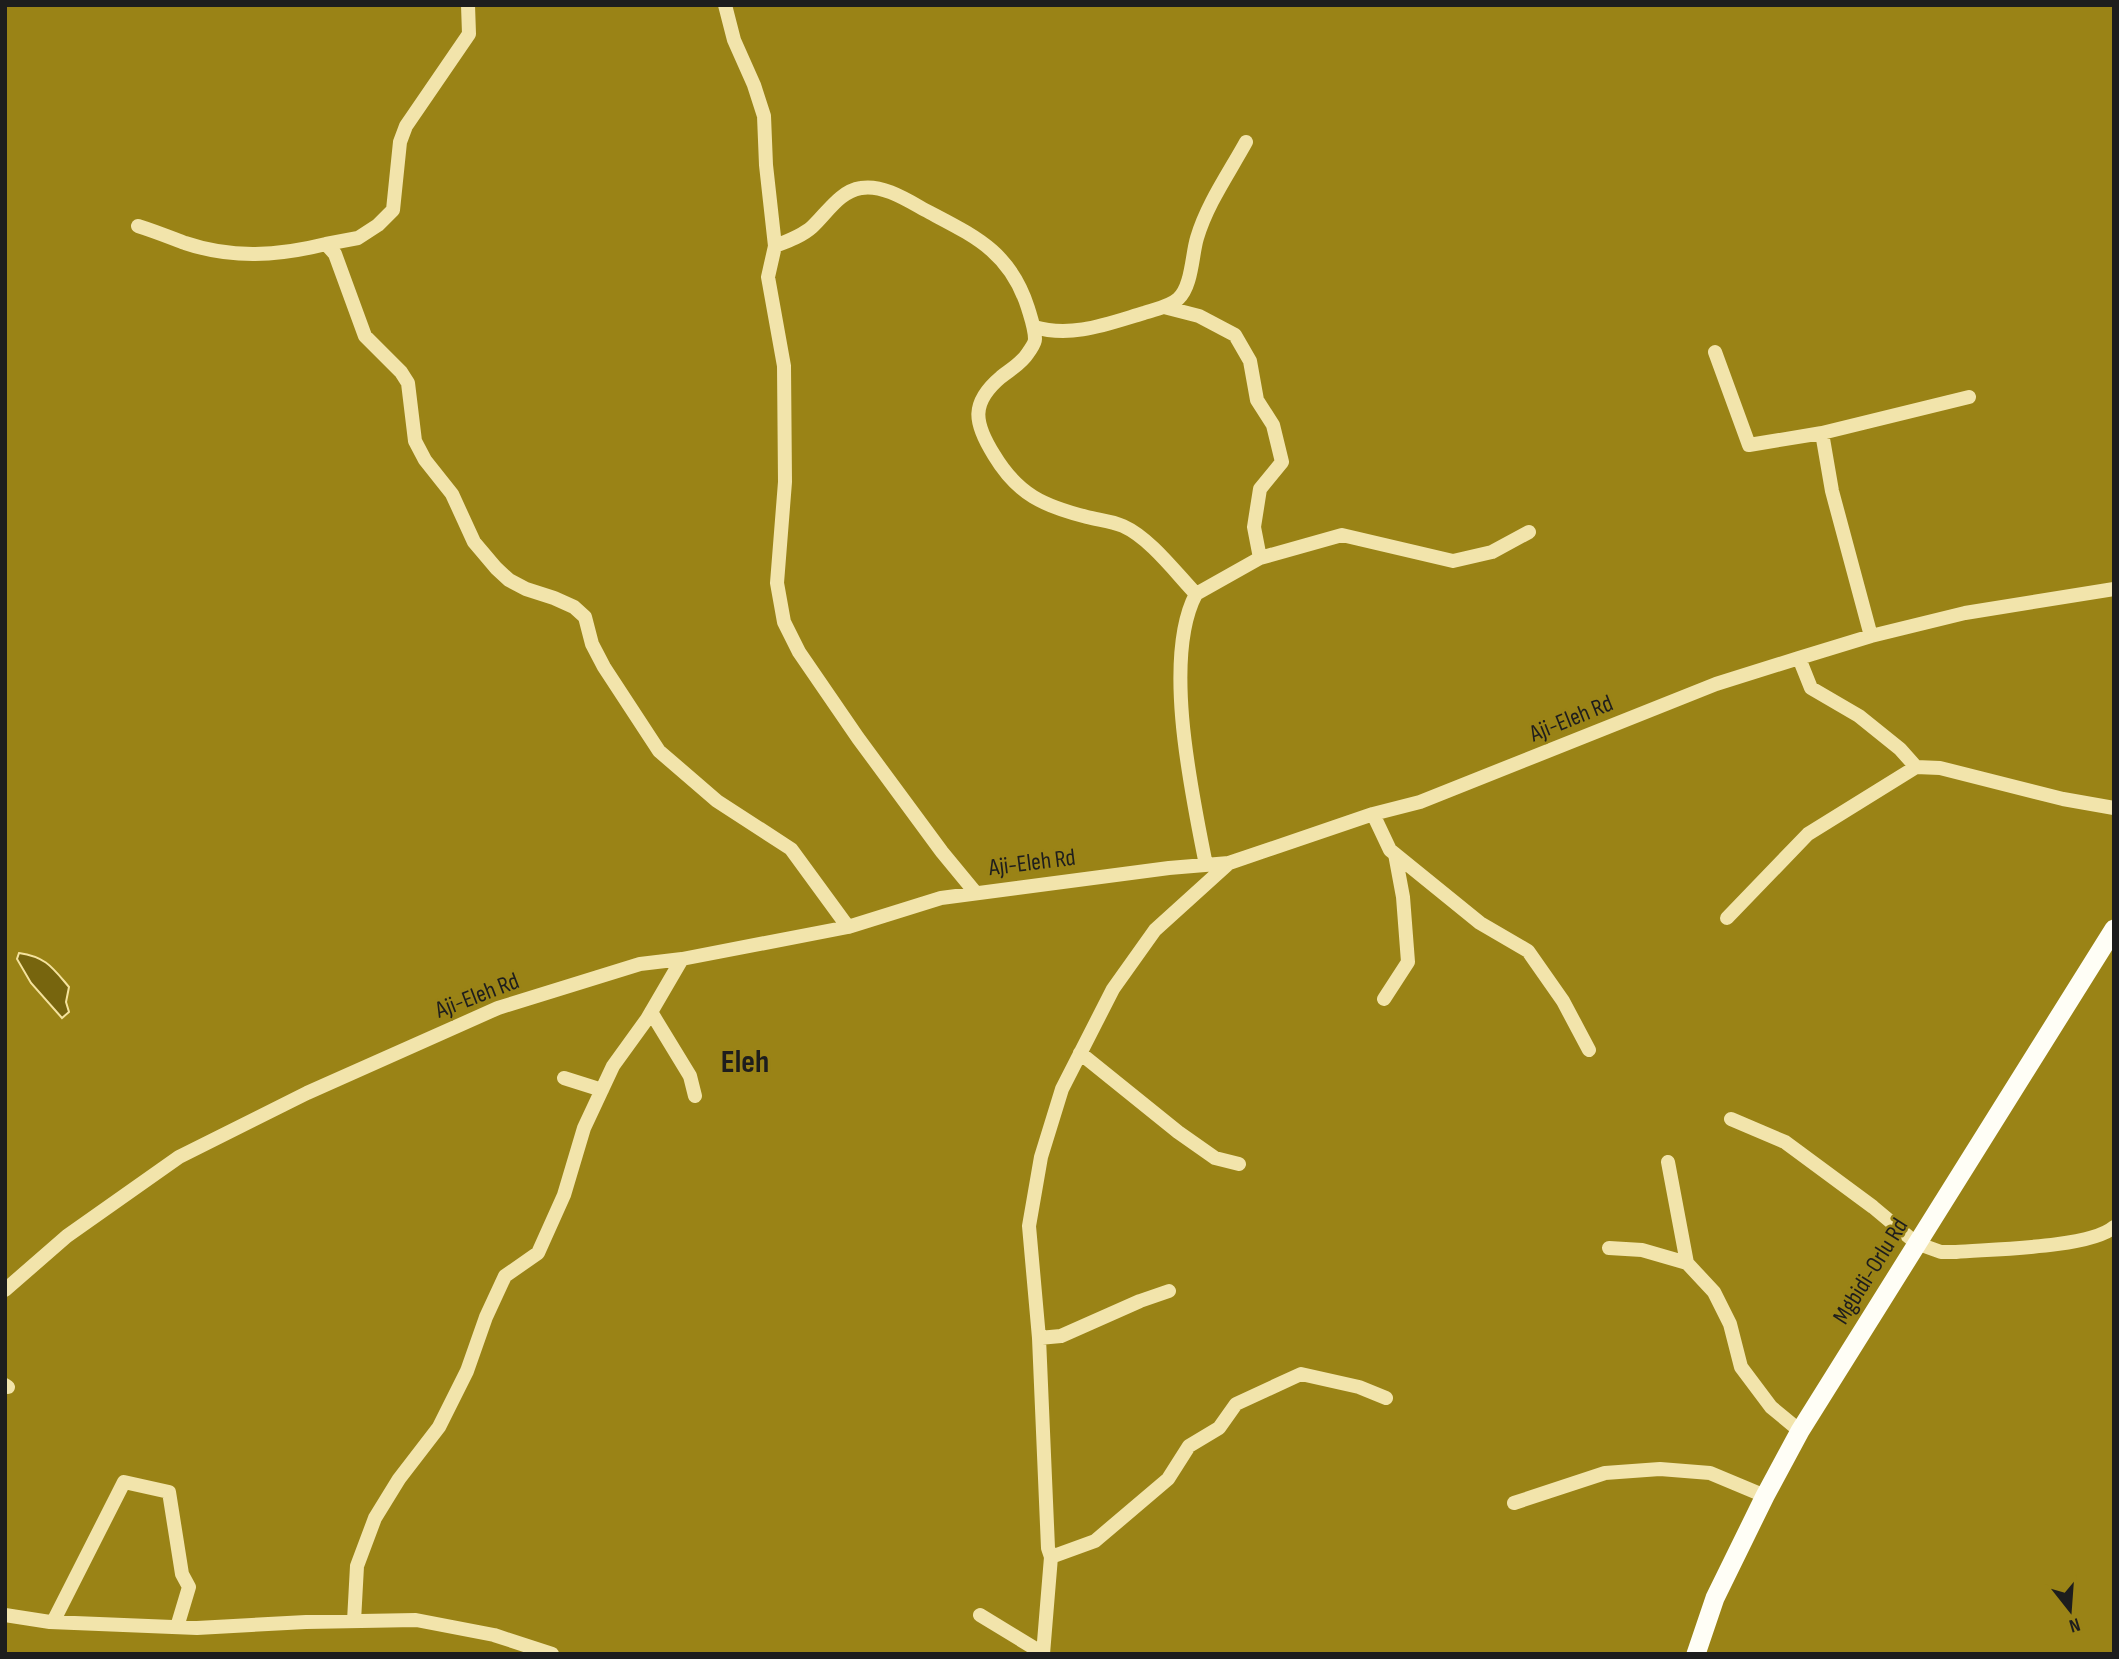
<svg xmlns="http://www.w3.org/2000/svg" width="2119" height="1659" font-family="'Sofia Sans Condensed',sans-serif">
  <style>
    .water { fill: #77650e; stroke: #f5e39d; stroke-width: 2 }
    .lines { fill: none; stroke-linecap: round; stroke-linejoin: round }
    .minor { stroke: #f2e4ab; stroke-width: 14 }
    .major { stroke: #fffef6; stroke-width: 19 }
    .labels { text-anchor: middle; stroke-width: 5; stroke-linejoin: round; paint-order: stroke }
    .street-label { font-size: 24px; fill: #1d1d1d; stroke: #9a8316 }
    .district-label { font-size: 32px; font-weight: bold; fill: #1d1d1d; stroke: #9a8316 }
  </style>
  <rect width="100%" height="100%" fill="#9a8316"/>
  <path class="water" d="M19,953C46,957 52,967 69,987L66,1002L69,1012L62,1018L31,983L17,959Z"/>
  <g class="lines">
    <path class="minor" d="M725,5L734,40L754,85L764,116L766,165L775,246L768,277L784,366L785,482L777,583L784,622L799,652L858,738L942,852L975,892
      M138,226C154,231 169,237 185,243C232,259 278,256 326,244L335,254L365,336L401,372L408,383L415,441L425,460L452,494L474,542L496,568L509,580L526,589L554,598L574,607L585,617L592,644L604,667L659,751L717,801L791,849L848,927
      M326,244L358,238L378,225L393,210L400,142L406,126L469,34L468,5
      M775,246C788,241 802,236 812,227C827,213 840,191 861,188C882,184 907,200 925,210C974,236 1010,251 1028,308C1031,318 1035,329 1035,339C1035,344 1031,348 1028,353C1021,364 1011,369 1001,377C970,403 974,423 994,455C1018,495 1044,506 1087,517C1099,520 1112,521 1123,526C1150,538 1176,573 1196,594C1162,658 1192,794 1206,865
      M1164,307L1199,316L1235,335L1250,361L1257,400L1273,425L1282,462L1260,489L1254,527L1260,558L1196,594
      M1034,327C1072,338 1107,324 1144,313C1155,309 1169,307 1178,299C1192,287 1192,254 1197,238C1207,204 1229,173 1246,142
      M1715,352L1749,445L1822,433L1969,397
      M1822,433L1832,491L1871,636
      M1260,558L1342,535L1453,561L1492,552L1529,532
      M1799,658L1811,688L1859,716L1900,749L1916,767L1940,768L2063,799L2114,808
      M1373,814L1390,850L1480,923L1528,951L1563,1001L1589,1050
      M1727,918L1808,834L1916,767
      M1384,999L1408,962L1403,897L1395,854
      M651,1012L690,1076L695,1096
      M1080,1053L1178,1132L1215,1158L1239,1164
      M564,1078L602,1090
      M1731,1119L1785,1142L1873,1207L1916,1243L1941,1252H1956C1991,1249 2090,1248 2114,1227
      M1668,1162L1687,1263
      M1609,1248L1642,1250L1687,1263L1714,1292L1730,1324L1741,1367L1771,1407L1800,1431
      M5,1290L67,1236L179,1157L307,1093L498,1008L640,964L682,959L848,927L941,898L1169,868L1229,863L1373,814L1420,802L1716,684L1799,658L1871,636L1965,613L2114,589
      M1039,1338L1061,1336L1140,1301L1169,1291
      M5,1385L8,1387
      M1514,1503L1605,1473L1660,1469L1710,1473L1765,1496
      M1051,1557L1095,1541L1168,1479L1189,1446L1219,1428L1236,1404L1301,1374L1359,1387L1386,1398
      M5,1615L50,1622L197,1628L306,1622L416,1620L494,1635L552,1654
      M980,1615L1044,1654
      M354,1621L357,1566L375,1518L399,1479L439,1427L467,1371L486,1317L505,1276L538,1253L564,1195L584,1128L613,1066L647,1019L682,959
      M53,1622L124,1482L169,1492L182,1574L189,1587L177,1627
      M1043,1654L1051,1557L1048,1548L1039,1338L1029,1226L1041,1157L1062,1089L1113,989L1155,930L1229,863"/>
    <path class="major" d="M1696,1654L1715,1598L1765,1496L1800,1431L2114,929"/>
  </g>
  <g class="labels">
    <g class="street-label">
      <text transform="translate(1571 718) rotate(-22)" y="8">Aji-Eleh Rd</text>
      <text transform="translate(1032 862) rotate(-7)" y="8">Aji-Eleh Rd</text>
      <text transform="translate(477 995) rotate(-21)" y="8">Aji-Eleh Rd</text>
      <text transform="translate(1870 1271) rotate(-58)" y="8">Mgbidi-Orlu Rd</text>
    </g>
    <g class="district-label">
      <text x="745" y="1072">Eleh</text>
    </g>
  </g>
  <rect width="2119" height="1659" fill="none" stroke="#1d1d1d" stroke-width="14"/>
  <g transform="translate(2070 1610) rotate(163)" stroke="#9a8316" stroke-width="5" paint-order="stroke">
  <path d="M0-5L12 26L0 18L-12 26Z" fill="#1d1d1d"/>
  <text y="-10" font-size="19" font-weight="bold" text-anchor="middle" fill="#1d1d1d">N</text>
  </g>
</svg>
